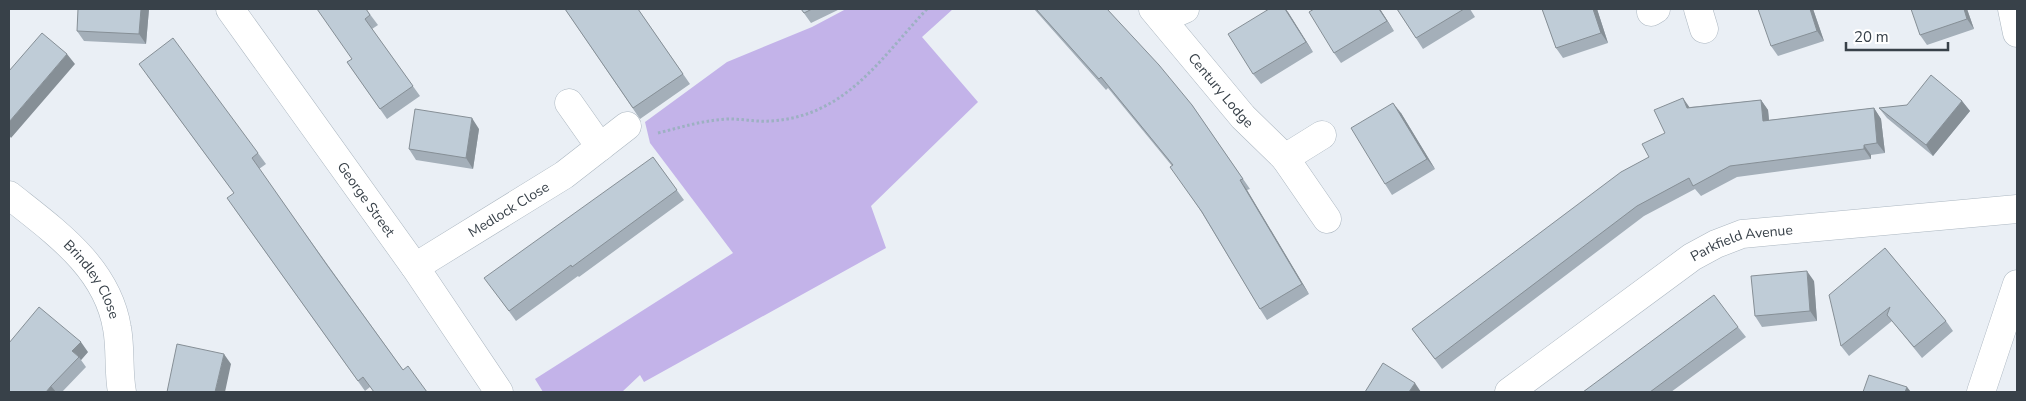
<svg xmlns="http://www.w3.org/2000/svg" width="2026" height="401" font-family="'Nunito Sans',sans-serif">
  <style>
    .green { fill: #c3b3e9 }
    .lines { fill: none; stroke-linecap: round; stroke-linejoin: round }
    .minor-casing { stroke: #acb7c1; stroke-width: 29 }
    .path { stroke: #9db0c2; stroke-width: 3; stroke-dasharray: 2.5 2.5; stroke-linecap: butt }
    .minor { stroke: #fff; stroke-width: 28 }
    .wall { fill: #a4afb9 }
    .shaded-wall { fill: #868f96 }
    .building { fill: #bfccd7; stroke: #868f96 }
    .labels { text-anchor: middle; stroke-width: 4.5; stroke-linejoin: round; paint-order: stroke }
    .street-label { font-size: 14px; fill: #384149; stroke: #fff }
  </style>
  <rect width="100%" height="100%" fill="#eaeff5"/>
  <path class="green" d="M846,9H953L922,37L978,102L871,206L886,248L644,382L640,375L622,392H543L535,379L733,253L650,143L645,122L727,62L812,27Z"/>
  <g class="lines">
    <defs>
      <g id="minor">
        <path id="s1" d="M230,9L415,267L499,392"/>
        <path id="s2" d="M1153,9L1243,117L1285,158L1327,219"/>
        <path d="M1698,9L1704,29"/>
        <path d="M2012,9L2017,33"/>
        <path d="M1651,12L1656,9"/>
        <path d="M1162,19L1185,9"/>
        <path d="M569,103L600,147"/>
        <path d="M1285,158L1322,135"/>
        <path id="s3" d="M9,195C54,231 107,267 117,328C121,349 118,371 122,392"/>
        <path id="s4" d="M415,267L564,175L627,126"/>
        <path id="s5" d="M1509,392L1692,257L1716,244L1742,234L2017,209"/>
        <path d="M1981,392L2017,284"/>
      </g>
    </defs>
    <use href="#minor" class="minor-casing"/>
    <path class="path" d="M658,133C682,127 704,120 729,119C743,119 757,122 771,121C846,116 880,59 927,9"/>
    <use href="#minor" class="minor"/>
  </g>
  <path class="wall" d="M149,9L146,44L84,41L77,31Z
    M366,9L378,25L372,29L420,96L387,119L347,62L352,59Z
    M565,9H638L690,84L640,119Z
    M801,9H840L811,23Z
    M1034,9H1107L1192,105L1250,189L1247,190L1309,294L1267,320L1260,309L1202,213L1172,166L1108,88L1106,90Z
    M1286,9L1313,52L1261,84L1253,74Z
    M1314,9H1380L1394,31L1341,63L1334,53Z
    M1397,9H1470L1475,17L1423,49Z
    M1542,9H1597L1608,43L1563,58L1556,48Z
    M1813,9L1824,41L1778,56L1771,46Z
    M1967,9L1974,29L1927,45L1920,35Z
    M146,74L258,153L266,164L259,169L403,370L427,392L370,387L365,391L234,208V193Z
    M1761,100L1768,110L1769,120L1874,108L1881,119L1885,153L1871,155V159L1737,177L1701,196L1695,189L1644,216L1442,369L1412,329L1649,157L1690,107Z
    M1962,101L1970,111L1933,156L1887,118L1879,108Z
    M1401,113L1435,169L1392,195L1385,184Z
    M479,129L473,169L416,160L409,149Z
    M653,157L684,200L579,277L578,276L516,321L492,288Z
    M1885,248L1946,321L1953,331L1922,358L1892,321L1849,356L1841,346Z
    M1814,281L1817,321L1762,327L1755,316Z
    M1738,327L1746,337L1671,392H1583Z
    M88,352L81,360L86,367L62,392H9Z"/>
  <path class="shaded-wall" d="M141,9H149L146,44L139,34Z
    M1285,9L1288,12L1313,52L1306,42Z
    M1379,9H1380L1394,31L1387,21Z
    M1593,9H1597L1608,43L1601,33Z
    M1810,9H1813L1824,41L1817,31Z
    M1964,9H1967L1974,29L1967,19Z
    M67,54L75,64L11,138L9,135V122Z
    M1683,98L1690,108H1687Z
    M1761,100L1768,110L1770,131L1763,121Z
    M1962,101L1970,111L1933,156L1926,145Z
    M1393,103L1401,113L1435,169L1427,159Z
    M1874,108L1881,119L1885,153L1877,143Z
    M472,118L479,129L473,169L466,158Z
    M1864,145L1871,155V159L1864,149Z
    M1240,180L1247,190L1309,294L1302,284Z
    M1807,271L1814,281L1817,321L1810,311Z
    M81,342L88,352L81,360L79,357L72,351Z
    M224,354L231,364L225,392H215Z
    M1415,383L1421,392H1409Z
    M51,386L56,392H46Z
    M1907,387L1911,392H1905Z"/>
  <path class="building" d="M78,9H141L139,34L77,31Z
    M317,9H366L370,15L365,19L413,86L380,109L347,62L352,59Z
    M565,9H638L683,74L633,108Z
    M801,9H812L804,13Z
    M1036,9H1107L1159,65L1192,105L1243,179L1240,180L1302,284L1260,309L1202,212L1170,167L1173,165L1101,77L1099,79Z
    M1269,9H1285L1306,42L1253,74L1228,34Z
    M1314,9H1379L1387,21L1334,53L1309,12Z
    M1397,9H1464L1416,38Z
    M1542,9H1593L1601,33L1556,48Z
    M1758,9H1810L1817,31L1771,46Z
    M1911,9H1964L1967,19L1920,35Z
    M42,33L67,54L9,122V71Z
    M173,38L258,153L252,158L327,265L403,370L408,366L427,392H374L363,377L358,381L227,198L234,193L139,64Z
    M1931,75L1962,101L1926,145L1879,108L1907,105Z
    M1683,98L1687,108L1761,100L1763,121L1874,108L1877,143L1864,145V149L1730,166L1693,186L1689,178L1637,206L1435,359L1412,329L1621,172L1649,157L1642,144L1665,133L1654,110Z
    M1393,103L1427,159L1385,184L1351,128Z
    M415,109L472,118L466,158L409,149Z
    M653,157L677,190L572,267L571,265L509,311L484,278Z
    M1885,248L1946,321L1914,347L1887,315L1890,307L1841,346L1829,295Z
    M1807,271L1810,311L1755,316L1751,276Z
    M1714,295L1738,327L1650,392H1583Z
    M39,307L81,342L72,351L79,357L51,386L46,392H9V343Z
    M177,344L224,354L215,392H167Z
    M1383,363L1415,383L1409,392H1365Z
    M1869,375L1907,387L1905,392H1863Z"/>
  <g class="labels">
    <g class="street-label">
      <text dy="5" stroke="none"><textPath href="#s2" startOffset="106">Century Lodge</textPath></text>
      <text dy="5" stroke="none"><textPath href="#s1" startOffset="234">George Street</textPath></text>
      <text dy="5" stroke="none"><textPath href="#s4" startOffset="110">Medlock Close</textPath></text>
      <text dy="5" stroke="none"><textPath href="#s5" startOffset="280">Parkfield Avenue</textPath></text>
      <text dy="5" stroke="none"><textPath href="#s3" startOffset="120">Brindley Close</textPath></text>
    </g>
  </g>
  <rect width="2026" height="401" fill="none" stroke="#384149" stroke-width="20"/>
  <path d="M1846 42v8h102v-8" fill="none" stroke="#384149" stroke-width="2.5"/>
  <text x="1854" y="42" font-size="15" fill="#384149" stroke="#ffffff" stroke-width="4" paint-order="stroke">20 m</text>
</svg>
